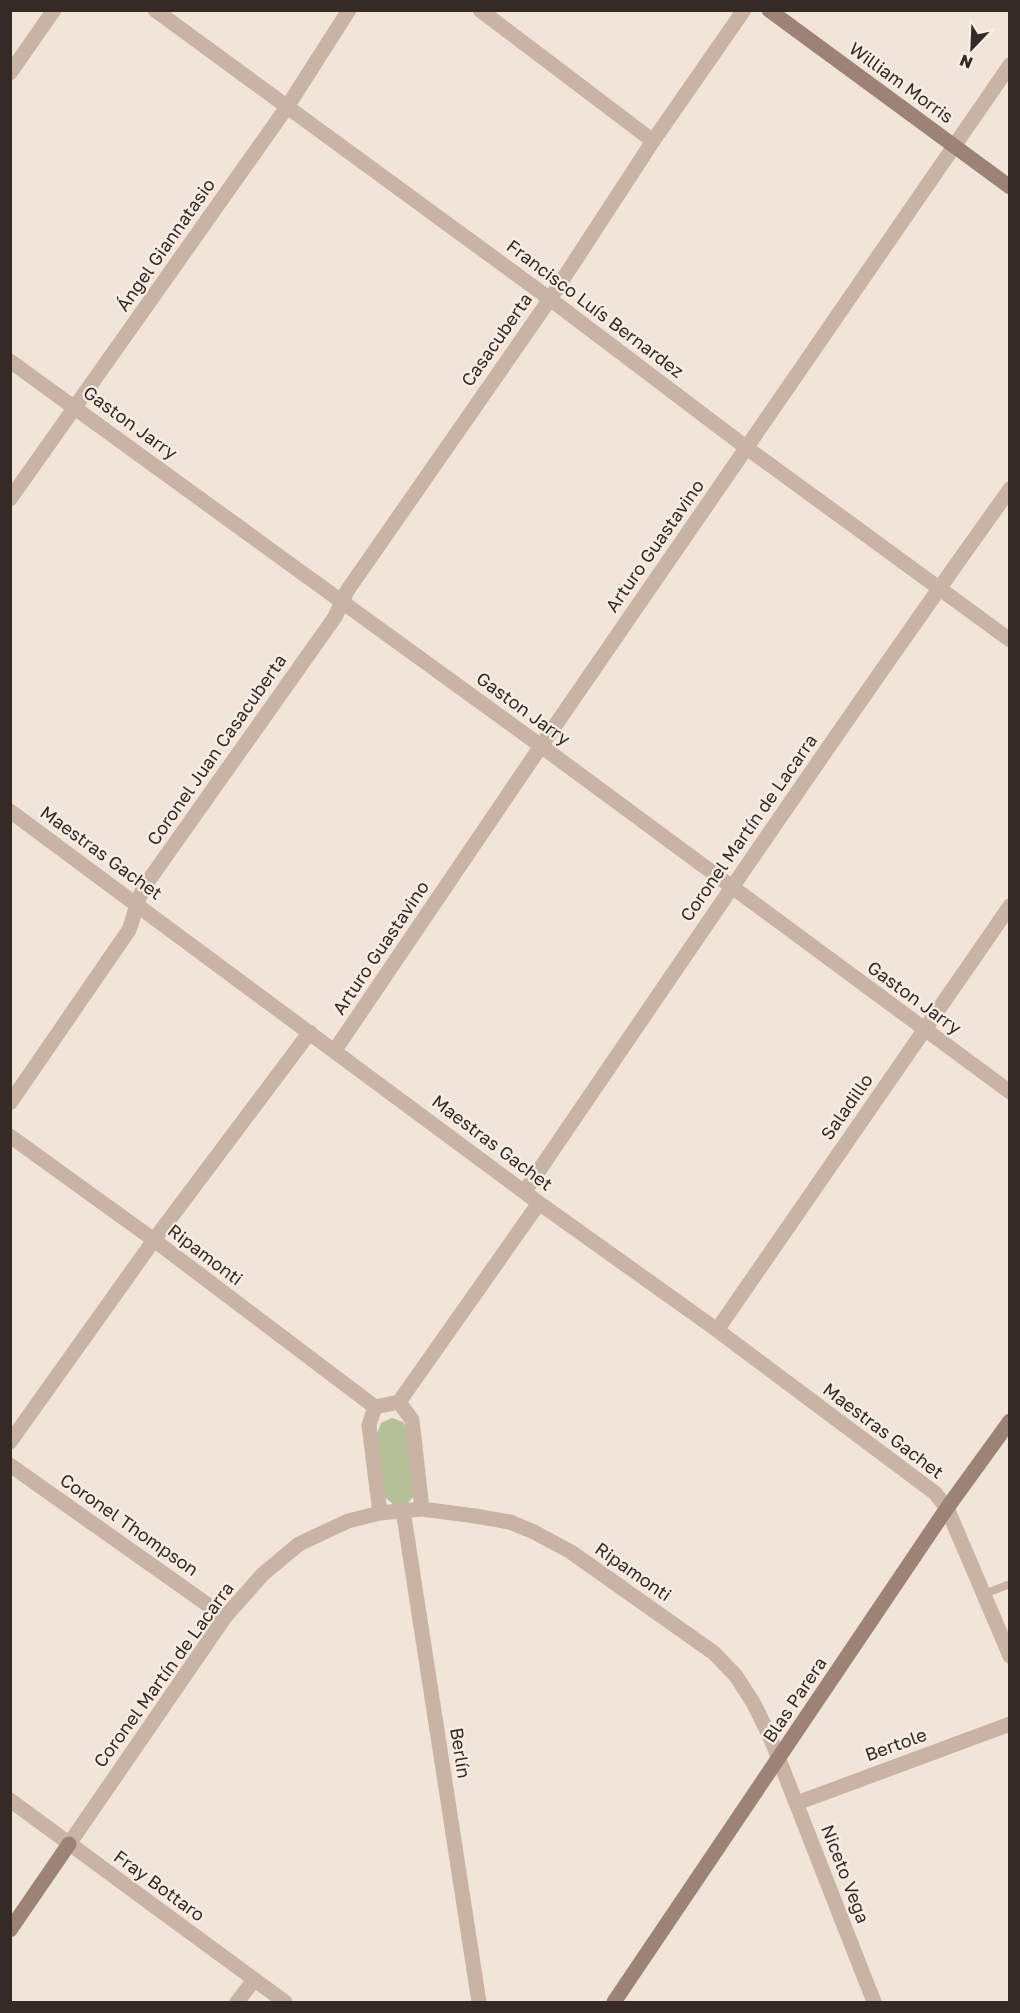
<svg xmlns="http://www.w3.org/2000/svg" width="1020" height="2013" font-family="'Golos Text',sans-serif">
  <style>
    .green { fill: #b5c099 }
    .lines { fill: none; stroke-linecap: round; stroke-linejoin: round }
    .lane { stroke: #c9b3a5; stroke-width: 8 }
    .street { stroke: #c9b3a5; stroke-width: 15 }
    .secondary { stroke: #9d8276; stroke-width: 15 }
    .labels { text-anchor: middle; stroke-width: 4.5; stroke-linejoin: round; paint-order: stroke }
    .street-label { font-size: 18px; fill: #352a26; stroke: #f9eee5 }
  </style>
  <rect width="100%" height="100%" fill="#f1e4d8"/>
  <path class="green" d="M392,1418L403,1422L406,1427L414,1496L406,1505H394L385,1497L377,1434L381,1423Z"/>
  <g class="lines">
    <path class="lane" d="M984,1594L1010,1584"/>
    <path class="street" d="M155,10L550,299L747,448L1010,640
      M480,10L653,141
      M10,73L54,10
      M10,361L541,746L1010,1092
      M10,499L287,107L349,10
      M10,811L539,1203L717,1330L935,1493L947,1508L1010,1656
      M335,1050L541,746L1010,65
      M10,1103L129,930C135,914 136,903 144,887L335,617L347,591L550,299L653,141L744,10
      M10,1136L154,1240L375,1407
      M525,1191C685,956 844,721 1010,489
      M717,1330L1010,906
      M399,1402L412,1420L422,1509
      M375,1407L399,1402L539,1203
      M375,1407L369,1425L380,1513
      M10,1442L154,1240L310,1032
      M10,1465L225,1617
      M403,1510L479,2002
      M10,1800L285,2002
      M797,1803L1010,1724
      M69,1844L225,1617L263,1574L299,1544L348,1521L380,1513L422,1509L475,1516L510,1522L534,1532L571,1552L714,1653L736,1676L754,1704L771,1739L874,2002
      M237,2002L254,1980"/>
    <path class="secondary" d="M769,10L1010,187
      M10,1930L69,1844
      M614,2002L947,1508L1010,1421"/>
  </g>
  <g class="labels">
    <g class="street-label">
      <text transform="translate(901 83) rotate(36)" y="6">William Morris</text>
      <text transform="translate(166 245) rotate(-55)" y="6">Ángel Giannatasio</text>
      <text transform="translate(595 309) rotate(37)" y="6">Francisco Luís Bernardez</text>
      <text transform="translate(497 340) rotate(-55)" y="6">Casacuberta</text>
      <text transform="translate(130 423) rotate(36)" y="6">Gaston Jarry</text>
      <text transform="translate(655 546) rotate(-55)" y="6">Arturo Guastavino</text>
      <text transform="translate(523 709) rotate(36)" y="6">Gaston Jarry</text>
      <text transform="translate(217 750) rotate(-55)" y="6">Coronel Juan Casacuberta</text>
      <text transform="translate(749 828) rotate(-55)" y="6">Coronel Martín de Lacarra</text>
      <text transform="translate(101 853) rotate(36)" y="6">Maestras Gachet</text>
      <text transform="translate(381 948) rotate(-56)" y="6">Arturo Guastavino</text>
      <text transform="translate(914 998) rotate(36)" y="6">Gaston Jarry</text>
      <text transform="translate(847 1107) rotate(-55)" y="6">Saladillo</text>
      <text transform="translate(492 1143) rotate(37)" y="6">Maestras Gachet</text>
      <text transform="translate(205 1255) rotate(37)" y="6">Ripamonti</text>
      <text transform="translate(883 1431) rotate(37)" y="6">Maestras Gachet</text>
      <text transform="translate(129 1525) rotate(35)" y="6">Coronel Thompson</text>
      <text transform="translate(633 1572) rotate(35)" y="6">Ripamonti</text>
      <text transform="translate(164 1675) rotate(-54)" y="6">Coronel Martín de Lacarra</text>
      <text transform="translate(795 1700) rotate(-56)" y="6">Blas Parera</text>
      <text transform="translate(896 1745) rotate(-20)" y="6">Bertole</text>
      <text transform="translate(460 1753) rotate(81)" y="6">Berlín</text>
      <text transform="translate(845 1874) rotate(69)" y="6">Niceto Vega</text>
      <text transform="translate(159 1886) rotate(36)" y="6">Fray Bottaro</text>
    </g>
  </g>
  <rect width="1020" height="2013" fill="none" stroke="#352a26" stroke-width="24"/>
  <g transform="translate(972 48) rotate(203)" stroke="#f9eee5" stroke-width="4.5" paint-order="stroke">
  <path d="M0-4.5L10 22L0 15L-10 22Z" fill="#352a26"/>
  <text y="-9" font-size="16" font-weight="bold" text-anchor="middle" fill="#352a26">N</text>
  </g>
</svg>
